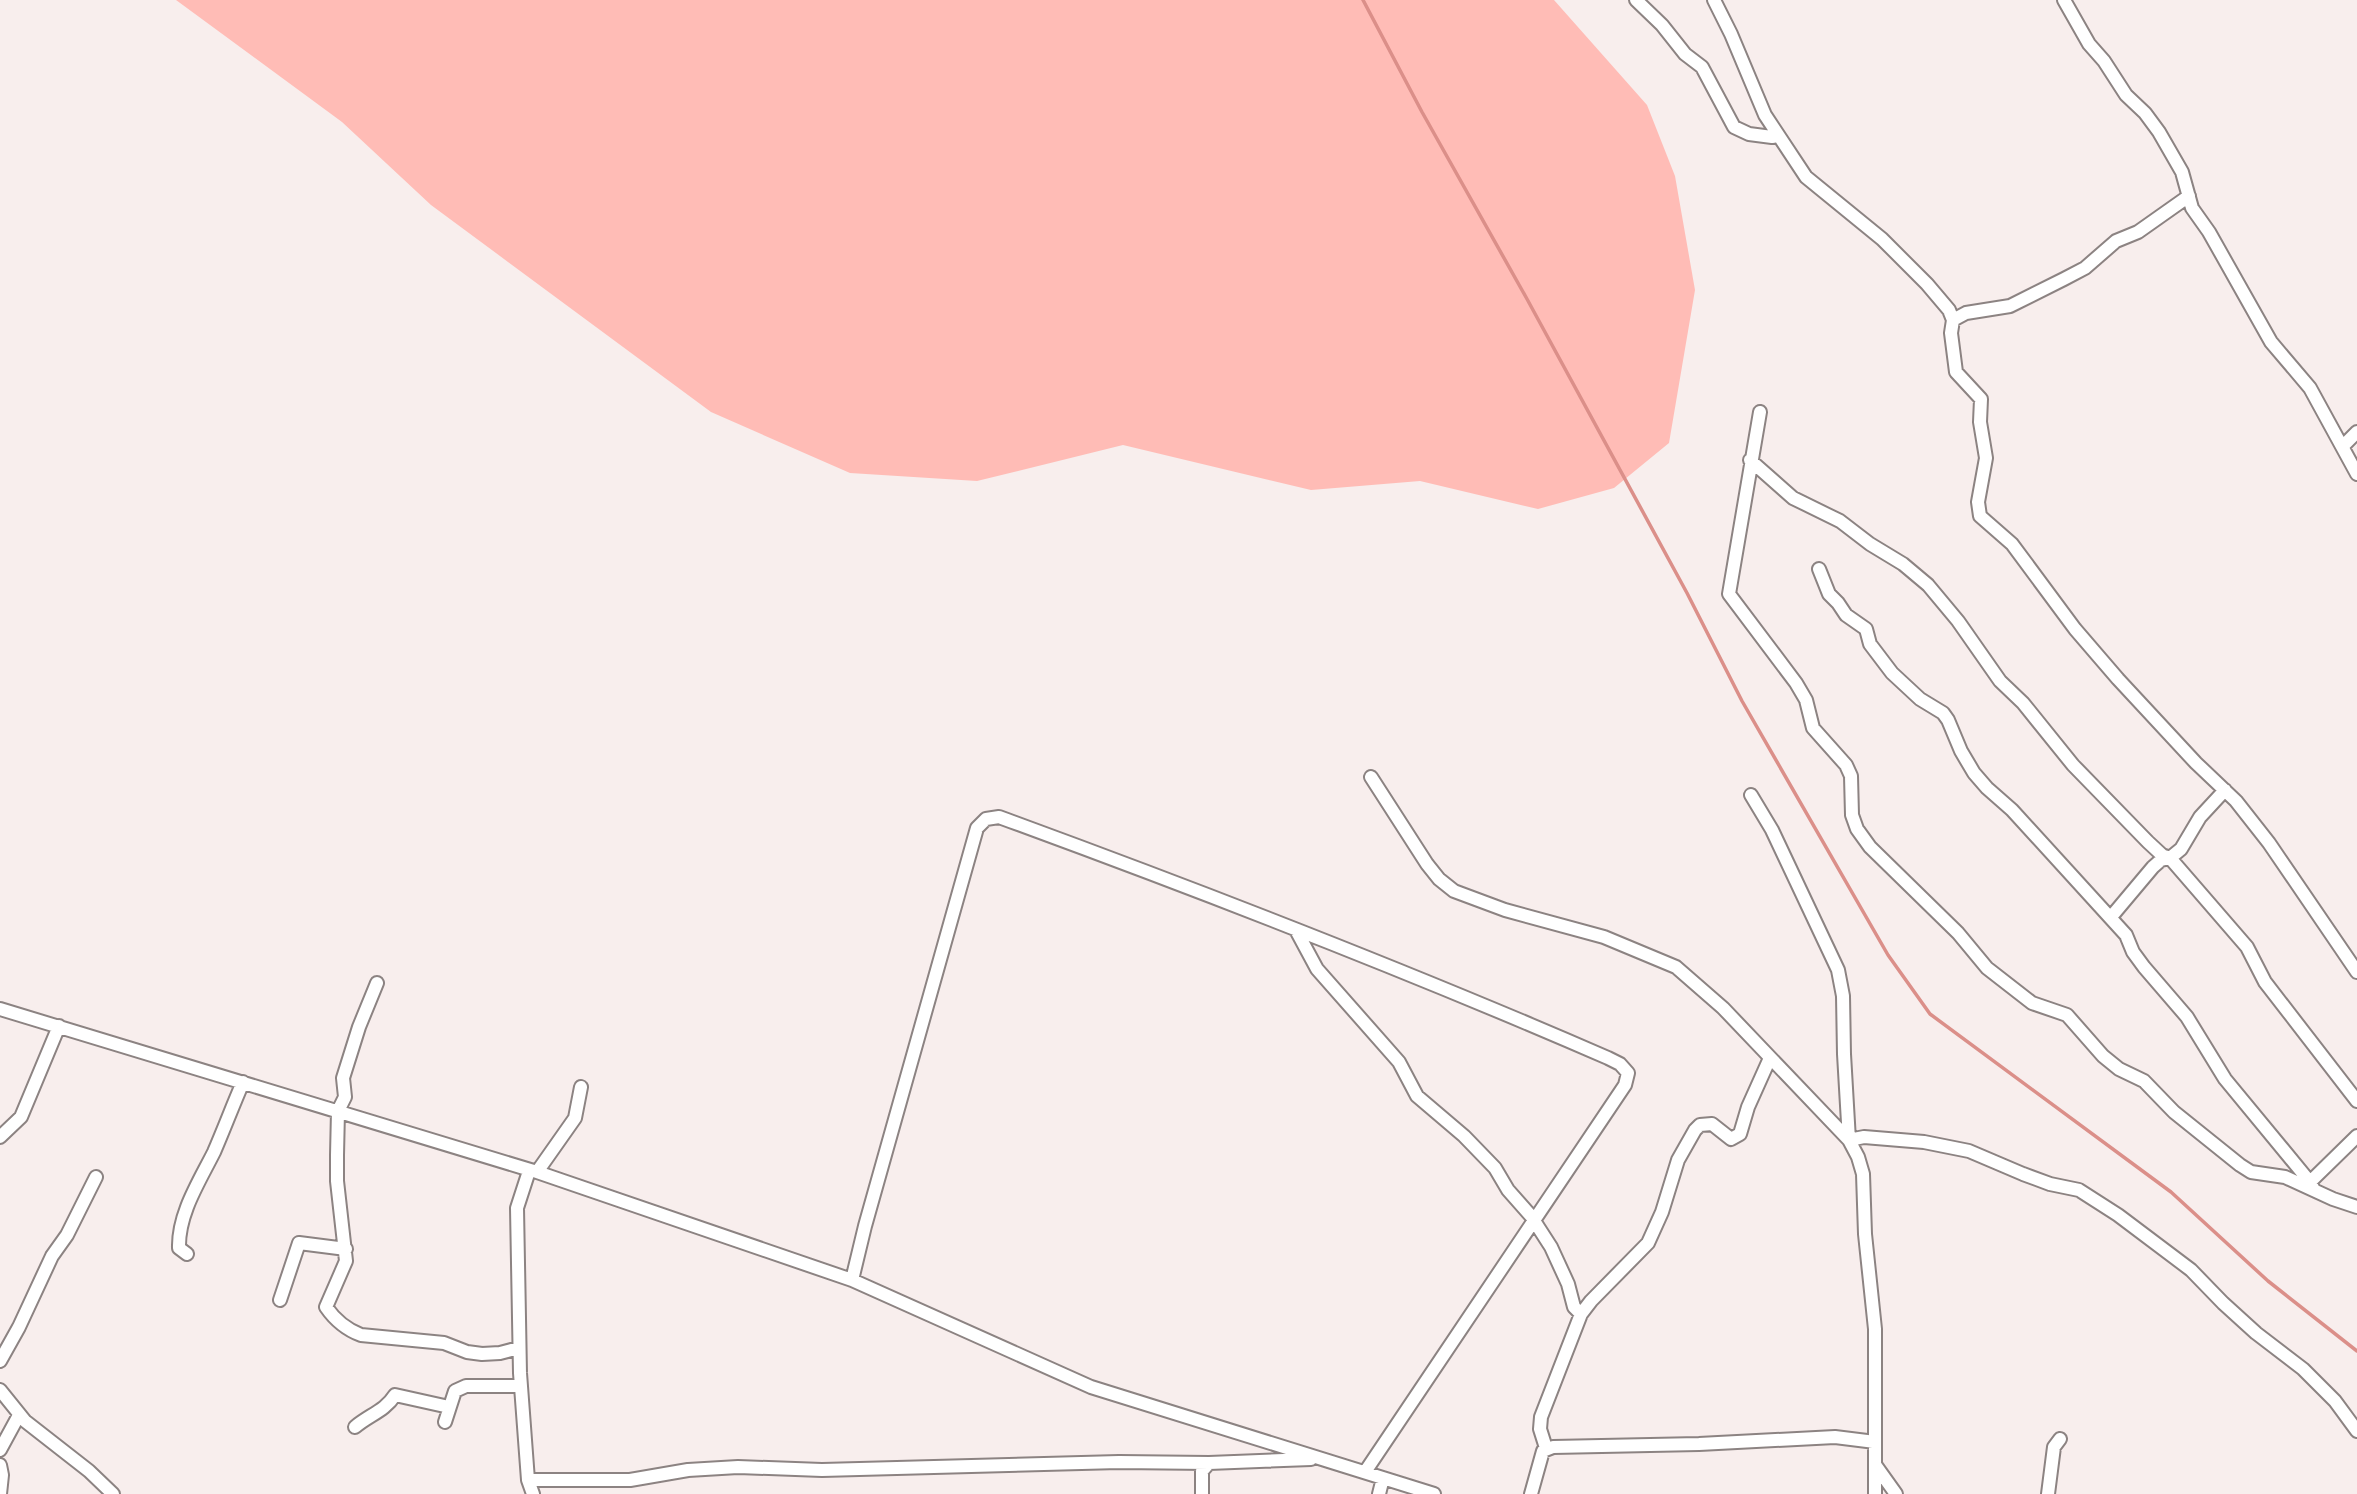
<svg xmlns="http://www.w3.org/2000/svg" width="2357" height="1494" font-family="'DM Sans',sans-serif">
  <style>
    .green { fill: #ffbcb6 }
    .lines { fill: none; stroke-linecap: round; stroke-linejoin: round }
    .stream { stroke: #db8f89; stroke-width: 3.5 }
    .minor-casing { stroke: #8c8382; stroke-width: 16 }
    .minor { stroke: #fff; stroke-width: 12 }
  </style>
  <rect width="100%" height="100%" fill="#f8eeed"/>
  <path class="green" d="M176,0H1554L1647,105L1675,176L1695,290L1669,443L1614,488L1538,509L1420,481L1311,490L1123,445L977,481L850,473L711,412L431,205L342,122Z"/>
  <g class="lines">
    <path class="stream" d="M1363,0L1422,112L1527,299L1687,593L1742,701L1888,955L1930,1014L2171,1192L2268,1281L2357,1351"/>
    <defs>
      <path id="minor" d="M1636,0L1662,25L1685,54L1702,67L1734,127L1749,134L1772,137L1778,136
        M1714,0L1731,34L1765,115L1806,177L1882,239L1927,284L1949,310L1953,320L1951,333L1956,372L1981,399L1980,422L1986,458L1978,502L1980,516L2012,544L2075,629L2118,679L2196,763L2236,801L2269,843L2357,972
        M2064,0L2089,44L2104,61L2126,95L2145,113L2159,132L2182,172L2192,208L2209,232L2271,342L2310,388L2357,474
        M1953,320L1966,313L2010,306L2064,279L2085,268L2116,241L2138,232L2189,196
        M1760,412L1729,594L1796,683L1806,700L1813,728L1846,765L1851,776L1852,815L1857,829L1870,847L1958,933L1987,968L2032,1003L2067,1015L2103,1056L2119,1069L2144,1081L2174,1112L2240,1165L2251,1172L2285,1177L2333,1199L2357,1207
        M2343,446L2357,432
        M1750,460L1793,498L1840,521L1870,544L1903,564L1928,585L1958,621L2000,681L2023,703L2073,765L2148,842L2162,855L2170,858
        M1819,569L1829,594L1838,603L1846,615L1866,629L1870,644L1892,673L1920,699L1943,713L1948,720L1961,751L1974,773L1987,788L2012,810L2126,935L2133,952L2144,967L2187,1017L2225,1079L2310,1182L2313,1188
        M1371,777L1427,864L1439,879L1454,891L1505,910L1604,937L1676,967L1723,1008L1849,1140L1858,1157L1863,1174L1865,1234L1875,1329V1494
        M2225,790L2200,817L2181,849L2170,858L2247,947L2265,982L2357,1101
        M1751,795L1772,830L1838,970L1843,996L1844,1054L1849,1140L1864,1137L1924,1142L1969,1151L2023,1174L2050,1184L2079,1190L2118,1215L2191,1270L2223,1303L2256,1333L2303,1369L2335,1401L2357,1431
        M2111,917L2153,867L2161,860L2170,858
        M1296,930L1317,969L1399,1062L1417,1096L1464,1136L1495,1168L1508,1190L1531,1216L1551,1247L1568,1284L1574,1307L1581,1314
        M377,983L359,1027L343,1078L345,1097L338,1111L337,1155V1181L346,1261L326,1307C335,1320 345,1329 361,1335L444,1343L467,1352L482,1354L500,1353L519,1348
        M0,1009L537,1172L852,1280L1091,1387L1434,1494
        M0,1137L21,1117L59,1026
        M529,1171L517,1208L520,1373L528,1480L533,1494
        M537,1172L575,1118L581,1087
        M2310,1182L2357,1136
        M187,1254L179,1248C178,1214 199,1182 214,1152C224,1129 233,1105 243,1082
        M852,1280L865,1226L977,828L986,819L999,817C1204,892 1408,971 1608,1058L1620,1064L1628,1073L1625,1085L1365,1472
        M280,1300L299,1243L346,1249
        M0,1361L19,1327L52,1256L67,1235L96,1177
        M0,1390L25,1421L89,1471L113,1494
        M445,1422L455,1391L466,1386H521
        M355,1427C369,1415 385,1411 395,1395L449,1407
        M1546,1448L1540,1429L1541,1417L1581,1314L1591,1301L1648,1243L1662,1212L1678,1160L1695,1130L1700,1125L1712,1124L1731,1139L1740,1134L1748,1107L1770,1058
        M0,1450L19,1415
        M0,1465L2,1475L0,1494
        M1876,1466L1896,1494
        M528,1480H630L688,1470L738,1467L822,1470L1119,1462L1209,1463
        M1202,1494V1471L1209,1463L1311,1459
        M1379,1494L1383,1478
        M1531,1494L1543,1451L1553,1447L1699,1444L1835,1437L1875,1442
        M2048,1494L2054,1447L2060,1439"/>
    </defs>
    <use href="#minor" class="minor-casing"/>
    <use href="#minor" class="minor"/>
  </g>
</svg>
